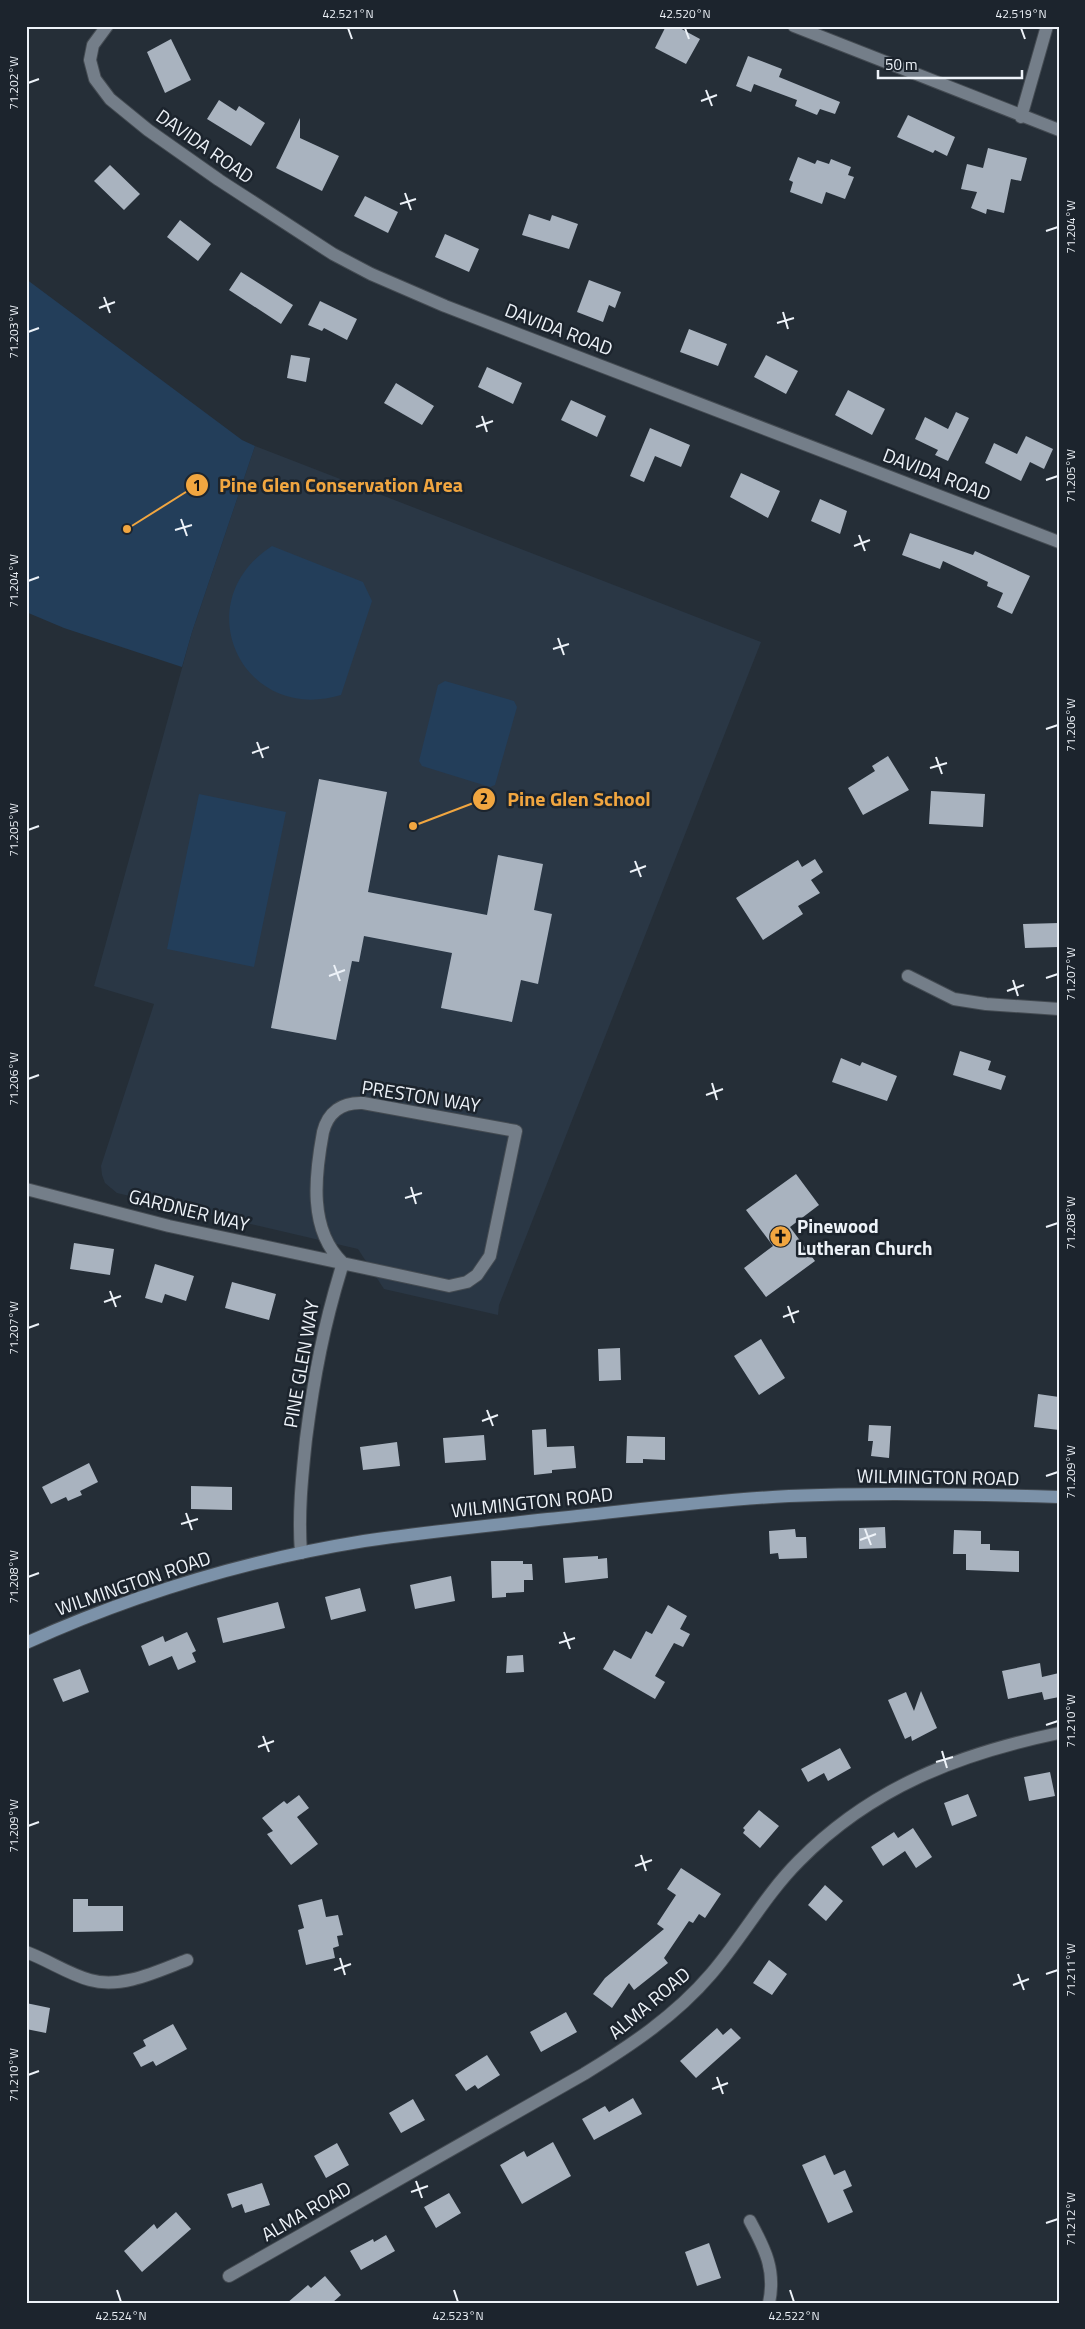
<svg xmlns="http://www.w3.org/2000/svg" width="1085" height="2329" font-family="'Titillium Web',sans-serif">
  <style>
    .built { fill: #2a3745 }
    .green { fill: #233e5a }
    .building { fill: #a9b3bf }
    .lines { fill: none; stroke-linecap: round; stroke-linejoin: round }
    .minor-casing { stroke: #444b52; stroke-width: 14 }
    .secondary-casing { stroke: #444b52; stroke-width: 14 }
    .minor { stroke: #747e89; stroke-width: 12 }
    .secondary { stroke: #7c92a9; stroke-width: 12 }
    .ticks { fill: none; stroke: #edf2f8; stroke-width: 2 }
    .labels { text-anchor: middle; stroke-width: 5; stroke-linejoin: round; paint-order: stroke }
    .street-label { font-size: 19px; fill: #edf2f8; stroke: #1c242d }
    .poi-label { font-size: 19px; font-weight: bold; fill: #edf2f8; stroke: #1c242d; text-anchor: start }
    .leader { fill: none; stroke: #f1a640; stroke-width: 2 }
    .callout-dot { fill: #f1a640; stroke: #1c242d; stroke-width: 2 }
    .mark-label { font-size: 15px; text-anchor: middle; font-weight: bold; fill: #111 }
    .callout-label { font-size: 20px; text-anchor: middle; font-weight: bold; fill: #f1a640; stroke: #1c242d; stroke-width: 5; stroke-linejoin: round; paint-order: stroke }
    .neatline { fill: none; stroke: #edf2f8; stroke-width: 2 }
    .ticks-label { font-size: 12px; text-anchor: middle; fill: #edf2f8 }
  </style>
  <rect width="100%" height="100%" fill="#252e37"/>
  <path class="built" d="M255,446L761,642L499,1305L498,1315L384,1289L358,1249L117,1193L105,1183L102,1175L101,1166L154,1004L94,986L192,632Z"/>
  <path class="green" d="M26,279L242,440L255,446L192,632L182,667L64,628L26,612Z
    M272,546L363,582L372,601L341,695C242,725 185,602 272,546Z
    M445,681L514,701L517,707L495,785L490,787L422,766L419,761L438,685Z
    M199,794L286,812L254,967L167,949Z"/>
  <path class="building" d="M666,26H676L700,39L686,64L655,48Z
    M171,39L191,80L165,93L147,52Z
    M748,56L782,69L779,77L840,102L835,114L820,109L817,115L795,106L797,100L754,84L751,92L736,86Z
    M219,100L236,111L239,106L265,123L251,146L207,119Z
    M908,115L955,137L947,156L935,150L933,153L897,137Z
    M300,118V138L339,156L322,191L276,168Z
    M988,148L1027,158L1021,181L1011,179L1004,213L987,209L986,214L971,208L977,192L961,189L967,164L983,168Z
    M798,157L815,164L817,160L829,164L831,159L851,167L848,175L854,177L845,199L826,192L822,204L790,192L793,182L789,180Z
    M110,165L140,194L124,210L94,181Z
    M365,196L398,212L388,233L354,216Z
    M529,214L550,221L552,215L578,224L569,249L522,235Z
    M180,220L211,244L198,261L167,237Z
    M445,234L479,249L469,272L435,257Z
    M241,272L293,305L281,324L229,290Z
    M589,280L621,292L615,308L609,305L603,322L577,312Z
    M320,301L357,319L347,340L324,328L322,331L308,325Z
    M689,329L727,344L718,366L680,352Z
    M291,355L310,358L306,382L287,378Z
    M766,355L798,371L786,394L754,377Z
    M487,367L522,383L513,404L478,387Z
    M396,383L434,406L422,425L384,403Z
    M848,390L885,409L872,435L835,415Z
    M571,400L606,416L597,437L561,420Z
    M956,412L969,418L948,461L935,455L938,450L915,439L925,417L948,429Z
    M650,428L690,445L681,467L655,456L644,482L630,476Z
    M1026,436L1053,449L1044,469L1030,462L1021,481L985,463L994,443L1017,454Z
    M741,473L780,491L768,518L730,497Z
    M820,499L847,511L840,534L811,521Z
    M910,533L973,555L975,551L1030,576L1012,614L997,607L1003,593L987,586L988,582L943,561L940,569L902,555Z
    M888,756L909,790L863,815L848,788L875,771L872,766Z
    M319,779L387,792L368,892L487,915L498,855L543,864L534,910L552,914L538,984L521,980L512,1022L441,1008L452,953L364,936L359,962L352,961L336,1040L271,1028Z
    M931,791L985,794L983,827L929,824Z
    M815,859L823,872L811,880L820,893L798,906L803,914L763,940L736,898L798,860L802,867Z
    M1059,923V947L1025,948L1023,924Z
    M960,1051L991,1061L988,1070L1006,1076L1001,1090L953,1075Z
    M841,1058L860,1066L862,1062L897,1076L887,1101L832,1082Z
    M796,1174L819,1205L790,1227L815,1261L766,1297L744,1268L773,1246L746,1210Z
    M74,1243L114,1249L110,1275L70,1269Z
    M155,1264L194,1276L186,1301L165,1294L162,1303L145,1298Z
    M232,1282L276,1294L269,1320L225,1308Z
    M761,1339L785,1378L759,1395L734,1356Z
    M620,1348L621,1380L599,1381L598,1349Z
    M1038,1394L1059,1397V1430L1034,1427Z
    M869,1425L891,1426L889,1458L871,1456L873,1441H868Z
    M546,1429L547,1447L574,1446L576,1468L552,1470V1473L534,1475L532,1430Z
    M484,1435L486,1460L445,1463L443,1438Z
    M627,1436L665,1437V1460L643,1459V1463H626Z
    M397,1442L400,1466L363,1470L360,1447Z
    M89,1463L98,1482L80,1491L82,1495L68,1501L66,1497L51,1504L42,1487Z
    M191,1486L232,1487V1510L191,1509Z
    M885,1527L886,1548L859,1549V1528Z
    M795,1529L796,1537H806L807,1558L779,1559L778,1553L770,1554L769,1531Z
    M954,1530L981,1531V1544H990V1550L1019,1551V1572L966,1570V1554H953Z
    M598,1556V1559L607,1558L608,1578L565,1583L563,1558Z
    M491,1561H523V1564H532L533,1580H524V1592L506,1593V1597L492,1598Z
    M451,1576L455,1601L415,1609L410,1585Z
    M360,1588L366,1611L331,1620L325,1597Z
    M278,1602L285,1628L223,1643L217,1618Z
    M668,1605L687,1616L680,1629L690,1634L683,1647L674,1643L655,1676L665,1682L655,1699L603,1669L614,1650L631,1659L646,1631L652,1634Z
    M187,1632L196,1651L192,1653L196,1662L178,1670L172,1656L149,1666L141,1646L163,1636L165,1642Z
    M523,1655L524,1672L506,1673L507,1656Z
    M1040,1663L1042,1677L1059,1673V1697L1044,1700L1042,1692L1008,1699L1002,1671Z
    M80,1669L89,1692L63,1702L53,1679Z
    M921,1691L937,1728L912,1741L911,1736L905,1739L888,1700L906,1692L914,1711Z
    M840,1748L851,1768L828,1781L824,1773L808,1782L801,1769Z
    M1050,1772L1055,1796L1029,1801L1024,1777Z
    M968,1794L977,1816L952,1826L944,1803Z
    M299,1795L309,1808L297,1817L318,1844L291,1865L267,1834L273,1831L262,1818L284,1801L287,1804Z
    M759,1810L779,1826L760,1848L743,1833L745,1830L743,1828Z
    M913,1828L932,1857L916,1868L905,1851L883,1866L871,1847L894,1832L898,1838Z
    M681,1868L721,1894L705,1918L699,1914L693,1923L689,1921L664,1958L668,1963L634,1990L629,1983L612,2008L593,1994L605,1978L664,1929L657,1924L676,1895L667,1889Z
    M825,1885L843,1901L826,1921L808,1905Z
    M73,1899H88V1906H123V1931L73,1932Z
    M322,1899L326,1917L338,1915L343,1935L337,1936L339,1946L333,1948L335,1958L306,1965L298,1930L304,1928L298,1905Z
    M769,1960L787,1974L772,1995L753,1983Z
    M26,2003L50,2008L46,2033L26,2029Z
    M566,2012L577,2032L541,2052L530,2032Z
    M173,2024L187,2049L156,2066L153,2061L141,2067L133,2053L146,2046L143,2040Z
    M717,2028L723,2035L731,2028L741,2038L696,2078L680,2061Z
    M487,2055L500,2075L478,2089L475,2085L466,2091L455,2075Z
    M633,2098L642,2114L594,2140L582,2119L605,2106L609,2112Z
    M413,2099L425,2120L401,2133L389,2113Z
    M553,2142L571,2176L522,2204L500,2165L524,2151L527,2157Z
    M337,2143L349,2165L326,2178L314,2156Z
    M825,2155L834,2175L845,2170L852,2186L843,2190L853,2212L828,2223L802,2165Z
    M262,2183L270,2205L245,2213L242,2204L232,2208L227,2194Z
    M449,2193L461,2213L436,2228L424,2207Z
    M176,2212L191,2229L142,2272L124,2251L154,2224L157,2229Z
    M386,2235L395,2251L361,2270L350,2251L373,2239L374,2242Z
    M709,2243L721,2278L697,2286L685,2252Z
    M325,2276L341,2295L332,2303H287L308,2285L311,2288Z"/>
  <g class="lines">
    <defs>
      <path id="minor" d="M107,26L93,45L90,60L95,79L110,99L148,130L219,180L333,254L371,274L445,306L1059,542
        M794,26L1059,130
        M1021,117L1047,26
        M908,976L954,999L986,1004L1059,1009
        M26,1189L169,1226L449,1286L467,1282L477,1275L490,1256L516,1131L363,1103C342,1102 328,1112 323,1132C315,1175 308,1230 343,1263
        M301,1553C298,1514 302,1477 306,1439C314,1376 324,1324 343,1263
        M26,1952C48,1960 68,1974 90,1980C122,1989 158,1971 187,1960
        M750,2221C765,2249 776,2270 769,2303
        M229,2276L584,2074C630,2046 675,2016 711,1974C742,1938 765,1895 799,1861C872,1787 959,1754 1059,1733"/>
      <path id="secondary" d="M26,1643C134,1594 247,1560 364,1541C425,1532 486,1526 548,1519C628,1511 709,1500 789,1496C879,1492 969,1494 1059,1497"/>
    </defs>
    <use href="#minor" class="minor-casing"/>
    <use href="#secondary" class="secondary-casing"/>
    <use href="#minor" class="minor"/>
    <use href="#secondary" class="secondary"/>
  </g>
  <path class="ticks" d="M348,28L352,39M685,28L689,39M1021,28L1025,39M28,83L39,79M706,90L712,106M701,101L717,95M405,193L411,210M400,204L416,199M1046,231L1058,227M104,297L110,313M99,308L115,302M783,312L788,329M777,323L794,318M28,332L39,328M482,416L487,432M476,427L493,421M1046,480L1058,476M181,519L187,536M175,530L192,525M859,535L865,551M854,546L870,540M28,581L39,577M558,638L564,655M553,649L569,644M1046,729L1058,725M257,742L263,758M252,753L269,747M936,757L942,774M930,768L947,763M28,830L39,826M635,861L641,877M630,872L646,866M334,965L340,981M329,976L345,970M1046,978L1058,974M1013,980L1018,996M1007,991L1024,985M28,1079L39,1075M712,1083L717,1100M706,1095L723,1089M411,1187L416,1204M405,1198L422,1193M1046,1227L1058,1223M110,1291L116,1307M104,1302L121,1296M788,1306L794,1323M783,1317L799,1311M28,1328L39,1324M487,1410L493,1426M482,1421L498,1415M1046,1476L1058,1472M186,1513L192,1530M181,1524L198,1519M865,1529L871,1545M860,1540L876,1534M28,1577L39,1573M564,1632L570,1649M559,1643L575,1638M1046,1725L1058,1721M263,1736L269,1752M258,1747L274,1741M942,1751L947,1768M936,1762L953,1757M28,1826L39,1822M641,1855L646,1871M635,1866L652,1860M340,1958L345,1975M334,1970L351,1964M1018,1974L1024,1990M1046,1974L1058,1970M1013,1985L1029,1979M28,2075L39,2071M717,2077L723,2094M712,2089L728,2083M416,2181L422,2198M411,2192L428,2186M1046,2223L1058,2219M117,2290L121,2302M454,2290L458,2302M790,2290L794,2302"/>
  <defs>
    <symbol id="church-disc" viewBox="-11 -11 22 22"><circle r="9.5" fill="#f1a640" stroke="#1c242d"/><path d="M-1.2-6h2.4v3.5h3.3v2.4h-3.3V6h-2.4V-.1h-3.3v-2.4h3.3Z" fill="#111"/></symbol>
  </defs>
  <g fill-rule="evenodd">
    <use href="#church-disc" x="768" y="1224" width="25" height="25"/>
  </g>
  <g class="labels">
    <g class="street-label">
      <text transform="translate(205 146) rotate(35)" y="7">DAVIDA ROAD</text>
      <text transform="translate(559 329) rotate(21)" y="7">DAVIDA ROAD</text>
      <text transform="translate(937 474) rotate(21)" y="7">DAVIDA ROAD</text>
      <text transform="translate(421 1096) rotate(9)" y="7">PRESTON WAY</text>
      <text transform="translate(189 1210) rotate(14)" y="7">GARDNER WAY</text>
      <text transform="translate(301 1364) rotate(-80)" y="7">PINE GLEN WAY</text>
      <text transform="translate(938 1477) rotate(1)" y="7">WILMINGTON ROAD</text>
      <text transform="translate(532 1502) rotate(-6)" y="7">WILMINGTON ROAD</text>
      <text transform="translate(133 1583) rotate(-19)" y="7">WILMINGTON ROAD</text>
      <text transform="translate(649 2003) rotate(-40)" y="7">ALMA ROAD</text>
      <text transform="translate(306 2211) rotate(-30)" y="7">ALMA ROAD</text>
    </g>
    <g class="poi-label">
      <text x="797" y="1233">Pinewood<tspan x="797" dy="22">Lutheran Church</tspan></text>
    </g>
  </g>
  <path class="leader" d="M127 529L197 485M413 826L484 799"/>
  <g class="callout-dot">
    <circle cx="127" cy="529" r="5"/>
    <circle cx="413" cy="826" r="5"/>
    <circle cx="197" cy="485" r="12"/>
    <circle cx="484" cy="799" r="12"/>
  </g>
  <g class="mark-label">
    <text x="197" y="491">1</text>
    <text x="484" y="804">2</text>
  </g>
  <g class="callout-label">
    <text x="341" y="492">Pine Glen Conservation Area</text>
    <text x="579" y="806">Pine Glen School</text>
  </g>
  <rect width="1085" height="2329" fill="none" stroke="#1c242d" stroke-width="55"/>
  <path d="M878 70v8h144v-8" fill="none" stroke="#edf2f8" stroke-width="2.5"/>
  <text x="885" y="70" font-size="15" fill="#edf2f8" stroke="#1c242d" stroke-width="4" paint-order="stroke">50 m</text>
  <rect x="28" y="28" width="1030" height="2274" class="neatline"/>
  <g class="ticks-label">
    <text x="348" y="18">42.521°N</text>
    <text x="685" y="18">42.520°N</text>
    <text x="1021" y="18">42.519°N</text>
    <text transform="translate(14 83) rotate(-90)" y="4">71.202°W</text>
    <text transform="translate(1071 227) rotate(-90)" y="4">71.204°W</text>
    <text transform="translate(14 332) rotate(-90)" y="4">71.203°W</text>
    <text transform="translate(1071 476) rotate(-90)" y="4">71.205°W</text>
    <text transform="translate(14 581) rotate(-90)" y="4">71.204°W</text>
    <text transform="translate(1071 725) rotate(-90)" y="4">71.206°W</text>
    <text transform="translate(14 830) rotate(-90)" y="4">71.205°W</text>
    <text transform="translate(1071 974) rotate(-90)" y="4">71.207°W</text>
    <text transform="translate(14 1079) rotate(-90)" y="4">71.206°W</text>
    <text transform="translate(1071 1223) rotate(-90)" y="4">71.208°W</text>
    <text transform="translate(14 1328) rotate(-90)" y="4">71.207°W</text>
    <text transform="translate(1071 1472) rotate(-90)" y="4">71.209°W</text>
    <text transform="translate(14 1577) rotate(-90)" y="4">71.208°W</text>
    <text transform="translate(1071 1721) rotate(-90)" y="4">71.210°W</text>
    <text transform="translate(14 1826) rotate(-90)" y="4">71.209°W</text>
    <text transform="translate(1071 1970) rotate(-90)" y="4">71.211°W</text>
    <text transform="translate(14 2075) rotate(-90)" y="4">71.210°W</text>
    <text transform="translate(1071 2219) rotate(-90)" y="4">71.212°W</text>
    <text x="121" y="2320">42.524°N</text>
    <text x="458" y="2320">42.523°N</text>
    <text x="794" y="2320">42.522°N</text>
  </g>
</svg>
